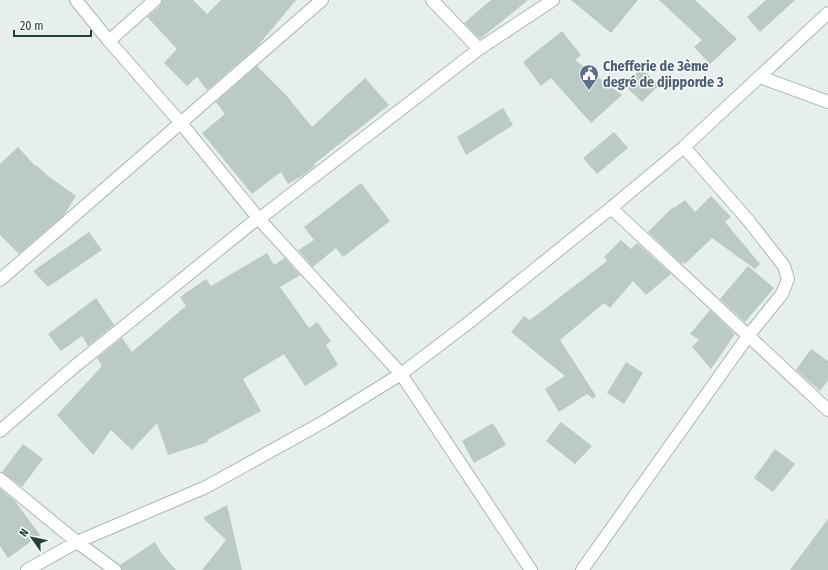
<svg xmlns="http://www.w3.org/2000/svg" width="828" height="570" font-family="'Fira Sans Condensed',sans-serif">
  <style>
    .building { fill: #bbcac4 }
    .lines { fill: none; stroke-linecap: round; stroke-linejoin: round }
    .minor-casing { stroke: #a8b8b2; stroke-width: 14 }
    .minor { stroke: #fff; stroke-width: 12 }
    .labels { text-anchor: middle; stroke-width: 3; stroke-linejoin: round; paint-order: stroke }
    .service-label { font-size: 14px; font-weight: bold; fill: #4e5e75; stroke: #f7fbf9; text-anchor: start }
  </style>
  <rect width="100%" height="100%" fill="#e6efeb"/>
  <path class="building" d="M162,0H193L207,14L221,0H296L257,47L207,90L197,77L187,86L164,63L177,49L147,17L160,6Z
    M491,0H528L480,39L464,23Z
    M571,0H638L611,33Z
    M659,0H695L737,39L710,64L694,47L702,40Z
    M766,0H795L760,32L747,17Z
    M562,31L581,55L575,60L622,95L591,123L551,78L541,86L523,62Z
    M257,66L286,95L312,127L365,78L389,105L314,164L315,166L302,176L288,184L281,172L252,194L202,133L225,114L216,102Z
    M641,68L659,85L642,102L624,85Z
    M503,108L513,125L466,155L457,137Z
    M614,132L628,148L597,174L583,158Z
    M18,147L35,166L36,165L48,176L76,196L64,215L19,254L0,235V164Z
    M361,183L390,221L343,257L336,248L313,267L298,250L314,240L304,227Z
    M711,196L731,217L725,222L760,264L755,269L712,238L685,264L683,262L682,264L648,232L673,207L674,208L685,200L695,212Z
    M89,232L102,250L48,287L33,271Z
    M621,240L631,249L637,243L671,274L646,295L633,281L610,308L604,303L560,340L596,396L593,399L587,394L559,412L545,389L565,376L511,332L524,316L530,320L607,261L604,257Z
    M267,253L274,265L285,258L300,275L280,287L309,328L317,322L331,341L326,345L338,365L305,386L284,354L243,379L261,411L207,440L208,442L168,455L157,423L132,450L111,430L93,455L57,415L102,366L97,358L122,338L132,352L186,306L180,297L206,279L211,286Z
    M748,266L774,288L745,322L720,299Z
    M96,298L114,325L88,346L82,336L61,351L48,334Z
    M710,310L735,334L711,369L692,347L699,340L690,334Z
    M811,349L828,361V380L820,391L796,370Z
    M626,362L643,373L624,404L607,393Z
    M561,422L592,446L575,464L546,441Z
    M493,423L506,445L474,463L462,441Z
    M23,444L43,459L22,487L2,472Z
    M775,449L795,464L773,492L754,478Z
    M0,489L15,501L40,535L8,558L0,546Z
    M227,505L242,570H202L226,540L203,518Z
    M828,519V570H790Z
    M155,542L162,554L176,570H122L120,565Z"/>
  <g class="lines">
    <defs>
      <path id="minor" d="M76,0L109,41L180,122L259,219L401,374L531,570
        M432,0L479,49
        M109,41L155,0
        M760,77L828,102
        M611,208L828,410
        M259,219L479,49L553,0
        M0,280L322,0
        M0,431L74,367L258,218
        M0,479L77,542L115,570
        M27,570L77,542L206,487L325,421L401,374L467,324L611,208L684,147L828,13
        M582,570L748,336L782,294L788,279L784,266L748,220L684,147"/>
    </defs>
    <use href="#minor" class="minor-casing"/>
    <use href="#minor" class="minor"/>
  </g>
  <defs>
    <symbol id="civic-pin" viewBox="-11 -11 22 30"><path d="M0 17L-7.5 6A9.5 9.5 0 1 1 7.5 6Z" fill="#5c6f8a" stroke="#f7fbf9"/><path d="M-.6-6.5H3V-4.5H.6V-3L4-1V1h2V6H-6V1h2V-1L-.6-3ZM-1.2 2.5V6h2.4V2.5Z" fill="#fff"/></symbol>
  </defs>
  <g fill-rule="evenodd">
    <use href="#civic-pin" x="578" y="63" width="22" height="30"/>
  </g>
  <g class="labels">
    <g class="service-label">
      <text x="603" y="71">Chefferie de 3ème<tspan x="603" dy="16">degré de djipporde 3</tspan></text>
    </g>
  </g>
  <g transform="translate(32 538) rotate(303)" stroke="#f7fbf9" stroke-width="3" paint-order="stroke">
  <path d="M0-3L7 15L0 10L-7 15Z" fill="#24423a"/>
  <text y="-6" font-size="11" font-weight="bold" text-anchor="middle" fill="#24423a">N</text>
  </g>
  <path d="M14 30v6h77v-6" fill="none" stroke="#24423a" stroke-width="2"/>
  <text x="20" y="30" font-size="12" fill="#24423a" stroke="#f7fbf9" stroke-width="3" paint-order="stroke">20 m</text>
</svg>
